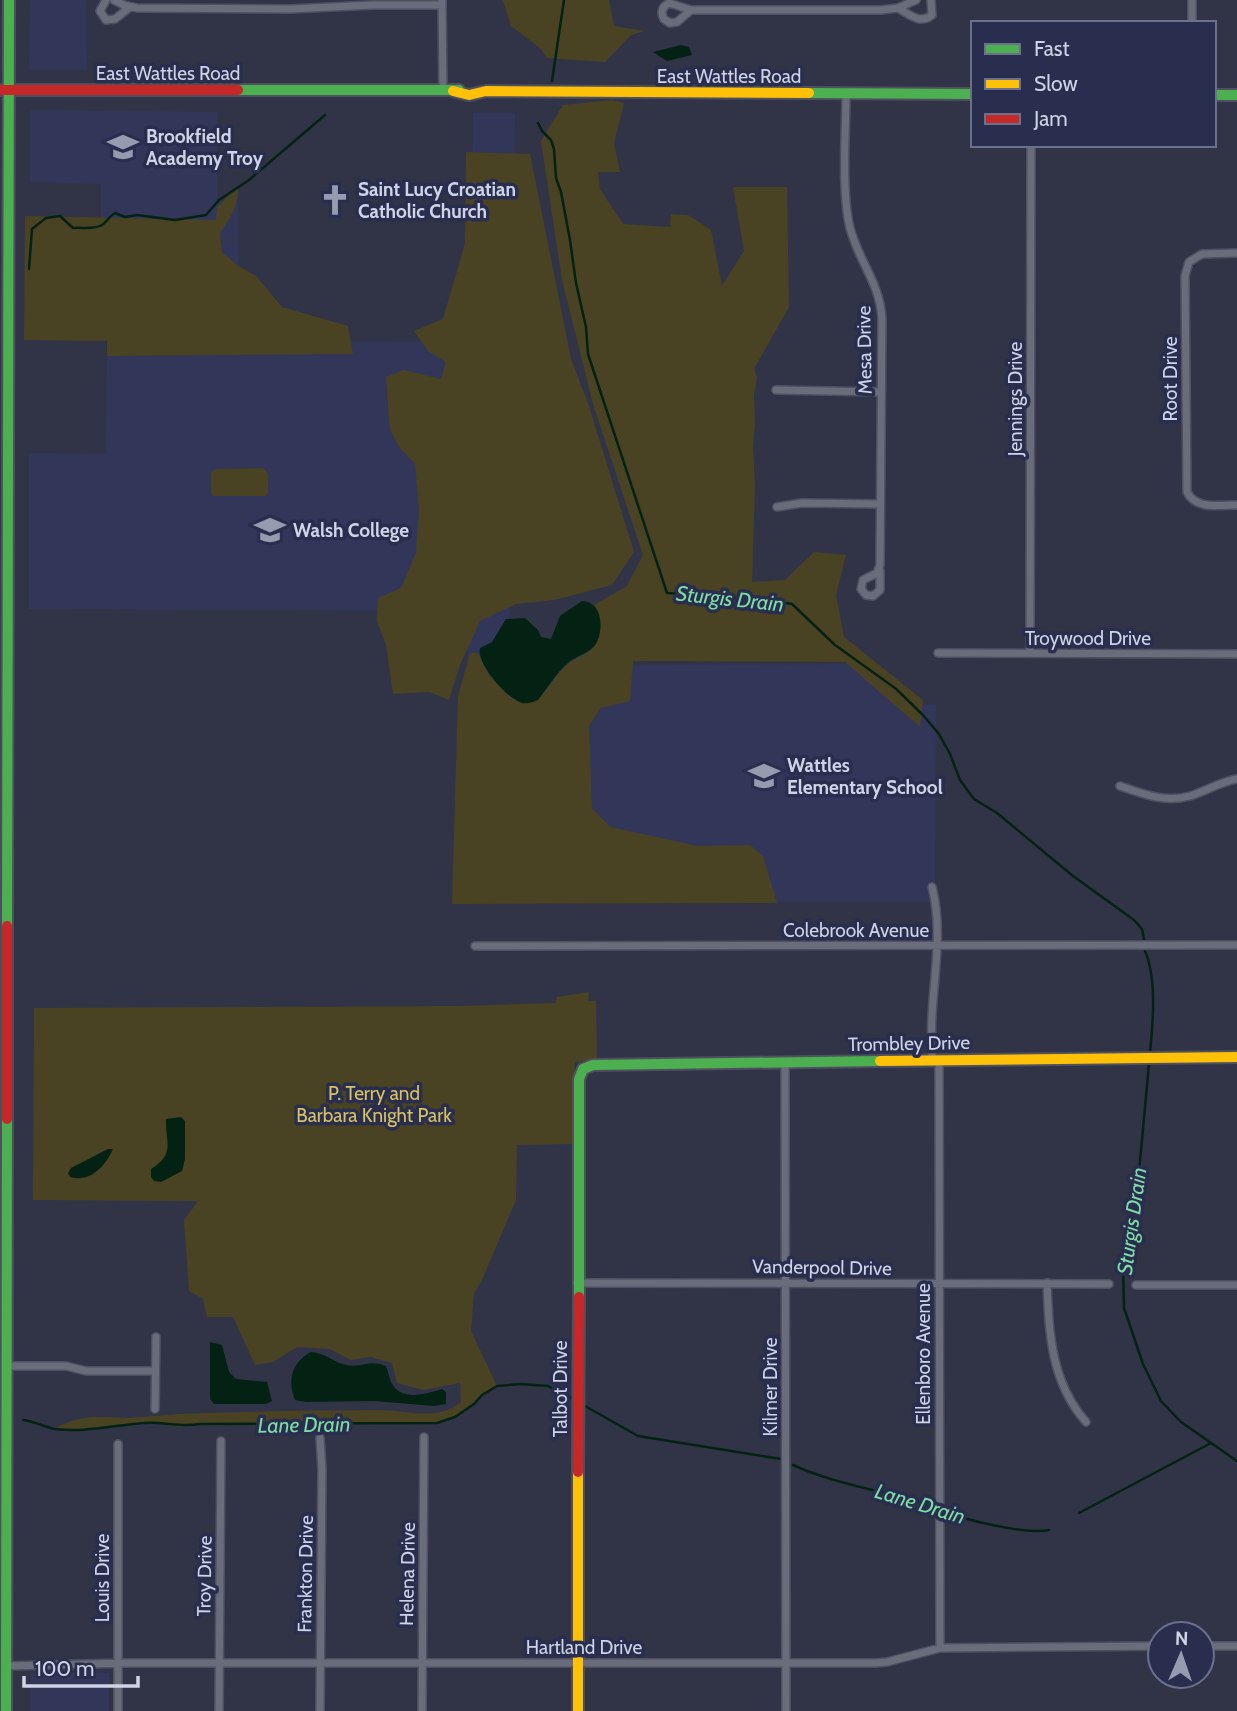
<svg xmlns="http://www.w3.org/2000/svg" width="1237" height="1711" font-family="Cabin,sans-serif">
  <style>
    .built { fill: #32375a }
    .green { fill: #4a4323 }
    .water { fill: #042213 }
    .lines { fill: none; stroke-linecap: round; stroke-linejoin: round }
    .stream { stroke: #042213; stroke-width: 2.5 }
    .street-casing { stroke: #4e5060; stroke-width: 10 }
    .fast-casing { stroke: #4e5060; stroke-width: 14 }
    .slow-casing { stroke: #4e5060; stroke-width: 14 }
    .jam-casing { stroke: #4e5060; stroke-width: 14 }
    .street { stroke: #696c7b; stroke-width: 7 }
    .fast { stroke: #4caf50; stroke-width: 10 }
    .slow { stroke: #ffc107; stroke-width: 10 }
    .jam { stroke: #c62828; stroke-width: 10 }
    .labels { text-anchor: middle; stroke-width: 7; stroke-linejoin: round; paint-order: stroke }
    .street-label { font-size: 19px; fill: #ced3e7; stroke: #292e4e }
    .poi-label { font-size: 19px; font-weight: bold; fill: #ced3e7; stroke: #292e4e; text-anchor: start }
    .park-label { font-size: 19px; fill: #d8c261; stroke: #292e4e }
    .water-label { font-size: 21px; font-style: italic; fill: #7edda5; stroke: #292e4e }
  </style>
  <rect width="100%" height="100%" fill="#313446"/>
  <path class="built" d="M30,0H86L87,70H29Z
    M30,110L217,112V207L238,189L239,341L471,342L473,113H515L509,666L861,664L912,704L936,705L935,902H466L468,611L27,609L29,606V453L106,454L107,341L24,340L101,218V184L30,182Z
    M31,1673H109V1711H31Z"/>
  <path class="green" d="M503,0H609L614,26L645,31L631,35L605,62L547,58L540,48L511,26Z
    M612,100L624,103L614,143L620,172H598L600,189L623,224L670,227L671,214L688,215L711,230L722,286L744,251L733,187H787L789,307L754,369L757,377L754,396L755,424L753,447L755,486L752,582L785,580L814,552L846,555L836,595L844,637L923,700L920,727L845,662L633,661L630,701L601,708L589,726L592,808L610,827L698,846L750,845L763,856L777,903L452,904L458,696L470,653H478L489,675L512,698L538,700C548,688 555,676 566,665C572,660 578,658 585,654C601,643 604,621 594,605L627,586L643,555L593,404L562,280L541,141L563,105Z
    M466,152L530,154L571,359L588,403L634,552L612,585L554,600L516,604L480,621L460,665L449,700L429,692L393,694L386,645L377,621L378,598L401,588L416,553L419,509L415,464L400,448L390,430L386,377L403,370L441,379L446,362L428,351L414,331L443,319L465,243Z
    M238,187C238,206 231,217 220,233L222,252L238,266L256,276L282,307L348,326L353,354L107,356V341L24,340L25,216L216,220L217,207Z
    M263,468L268,474V493L265,496H214L211,493V472L216,469Z
    M589,992L588,1001H596L597,1061L575,1062L573,1144L517,1145L516,1200L482,1280L474,1293L471,1331L497,1386L482,1395L474,1404L455,1417L431,1424H380L346,1422L294,1424H199L180,1427L146,1422L75,1430L53,1429C87,1412 96,1418 131,1418C147,1417 163,1415 179,1414C245,1412 312,1410 378,1410C406,1410 438,1422 461,1402L460,1383L423,1390L397,1383L392,1363L371,1357L351,1360L330,1349L297,1347L273,1362L255,1365L233,1317H207L203,1299L189,1291L184,1220L198,1201L33,1200L34,1008L465,1006L556,1003L557,997Z"/>
  <path class="water" d="M681,45L689,47L692,55L667,61L653,52Z
    M582,601C603,602 604,629 596,644C590,653 578,655 569,662C557,672 548,687 538,700C533,702 528,704 522,703C507,699 476,663 480,648L492,642L506,619L525,618L538,630L541,637L551,639L560,616Z
    M181,1117L185,1121V1159L182,1171L161,1182L154,1181L151,1177V1169C176,1153 165,1143 166,1119Z
    M108,1149H113C105,1166 91,1183 70,1177L68,1173L71,1168Z
    M210,1342L222,1345L229,1372L236,1379L267,1382L272,1401L266,1404H214L210,1399Z
    M311,1352C326,1353 334,1363 347,1365C362,1368 369,1359 386,1366C388,1371 389,1377 391,1382C401,1402 425,1394 442,1389L446,1392V1404L434,1406L374,1401L306,1402L295,1400C287,1380 292,1362 311,1352Z"/>
  <g class="lines">
    <path class="stream" d="M552,81L564,0
      M538,123L542,131L551,140L554,149L556,178L561,192L570,240L576,283L586,327L588,354L667,593L770,600L792,604L835,645L895,688L923,715L939,734L950,754L960,780L974,799L997,813L1073,876L1134,920L1142,929L1144,939
      M29,269L32,229L46,218L60,216L73,228C82,227 94,230 102,225C108,221 109,216 115,213L125,217L137,215L175,220L206,215L219,200L249,180L325,115
      M1145,951C1157,979 1153,1022 1150,1053
      M1149,1064L1137,1194L1123,1263L1124,1308L1143,1364L1161,1401L1181,1422L1237,1461
      M585,1406L638,1436L781,1459
      M23,1420C34,1421 44,1427 55,1429C84,1433 114,1425 144,1423C163,1421 179,1428 199,1424L437,1423L455,1417L474,1404L482,1395L497,1386L521,1384L548,1386L573,1399
      M793,1465C839,1486 890,1491 937,1509
      M943,1511C965,1520 1027,1535 1049,1530
      M1079,1513L1211,1443"/>
    <defs>
      <path id="street" d="M106,0L100,11L106,20L115,19L130,7
        M114,0L124,5L137,8L290,9L373,5H442
        M442,0L443,91
        M669,3L691,10L677,22L670,23L664,19C660,12 662,7 669,3Z
        M898,8C909,14 920,25 932,15L931,0
        M691,10H881L898,8L916,0
        M1192,23V0
        M846,93C846,132 841,192 850,228C859,262 880,283 882,319L880,565L877,573L863,580L861,589L866,595L873,596L880,590V571
        M1237,253L1202,254L1189,262L1185,276L1187,492C1196,510 1219,505 1237,505
        M776,390L881,392
        M777,507L802,503L880,504
        M938,653L1237,654
        M1030,653L1031,145
        M1120,786C1143,794 1165,803 1190,796C1206,791 1220,782 1237,779
        M932,887C943,929 934,974 932,1016C931,1031 932,1045 932,1060
        M475,946L1237,945
        M939,1060L940,1648
        M785,1063L786,1711
        M577,1283L1109,1284
        M1047,1283C1049,1334 1051,1382 1086,1422
        M1136,1285H1237
        M7,1366H66L86,1371H155
        M155,1409L156,1337
        M1202,1646H1237
        M6,1666L127,1663H875L887,1662L940,1648L1160,1646
        M118,1711V1444
        M219,1711L221,1441
        M320,1711L322,1470L320,1438
        M422,1711L424,1437"/>
      <path id="fast" d="M238,90H459
        M809,93L973,94
        M1214,95H1237
        M7,926L9,0
        M579,1297V1079L583,1069L593,1065L880,1061
        M6,1711L7,1119"/>
      <path id="slow" d="M453,91L469,95L486,91L809,93
        M880,1061L1237,1057
        M578,1711V1472"/>
      <path id="jam" d="M0,90H238
        M7,1119V926
        M578,1472L579,1297"/>
    </defs>
    <use href="#street" class="street-casing"/>
    <use href="#fast" class="fast-casing"/>
    <use href="#slow" class="slow-casing"/>
    <use href="#jam" class="jam-casing"/>
    <use href="#street" class="street"/>
    <use href="#fast" class="fast"/>
    <use href="#slow" class="slow"/>
    <use href="#jam" class="jam"/>
  </g>
  <defs>
    <symbol id="school-bare" viewBox="-9 -9 18 18"><path d="M0-5L7-2L0 1L-7-2ZM-4 1L0 2.5L4 1V4Q0 6-4 4Z" fill="#979baf" stroke="#292e4e" stroke-width="2.5" paint-order="stroke"/></symbol>
    <symbol id="church-bare" viewBox="-9 -9 18 18"><path d="M-1.2-6h2.4v3.5h3.3v2.4h-3.3V6h-2.4V-.1h-3.3v-2.4h3.3Z" fill="#979baf" stroke="#292e4e" stroke-width="2.5" paint-order="stroke"/></symbol>
    <symbol id="university-bare" viewBox="-9 -9 18 18"><path d="M0-5L7-2L0 1L-7-2ZM-4 1L0 2.5L4 1V4Q0 6-4 4Z" fill="#979baf" stroke="#292e4e" stroke-width="2.5" paint-order="stroke"/></symbol>
  </defs>
  <g fill-rule="evenodd">
    <use href="#school-bare" x="101" y="125" width="44" height="44"/>
    <use href="#church-bare" x="313" y="178" width="44" height="44"/>
    <use href="#university-bare" x="248" y="508" width="44" height="44"/>
    <use href="#school-bare" x="742" y="754" width="44" height="44"/>
  </g>
  <g class="labels">
    <g class="street-label">
      <text x="168" y="80">East Wattles Road</text>
      <text x="729" y="83">East Wattles Road</text>
      <text transform="translate(864 350) rotate(-91)" y="7">Mesa Drive</text>
      <text transform="translate(1170 379) rotate(-90)" y="7">Root Drive</text>
      <text transform="translate(1015 399) rotate(-90)" y="7">Jennings Drive</text>
      <text x="1088" y="645">Troywood Drive</text>
      <text x="856" y="937">Colebrook Avenue</text>
      <text transform="translate(909 1043) rotate(-1)" y="7">Trombley Drive</text>
      <text transform="translate(822 1267) rotate(1)" y="7">Vanderpool Drive</text>
      <text transform="translate(923 1354) rotate(-90)" y="7">Ellenboro Avenue</text>
      <text transform="translate(770 1387) rotate(-90)" y="7">Kilmer Drive</text>
      <text transform="translate(560 1389) rotate(-90)" y="7">Talbot Drive</text>
      <text transform="translate(305 1574) rotate(-89)" y="7">Frankton Drive</text>
      <text transform="translate(407 1574) rotate(-89)" y="7">Helena Drive</text>
      <text transform="translate(204 1576) rotate(-89)" y="7">Troy Drive</text>
      <text transform="translate(102 1578) rotate(-90)" y="7">Louis Drive</text>
      <text x="584" y="1654">Hartland Drive</text>
    </g>
    <g class="poi-label">
      <text x="146" y="143">Brookfield<tspan x="146" dy="22">Academy Troy</tspan></text>
      <text x="358" y="196">Saint Lucy Croatian<tspan x="358" dy="22">Catholic Church</tspan></text>
      <text x="293" y="537">Walsh College</text>
      <text x="787" y="772">Wattles<tspan x="787" dy="22">Elementary School</tspan></text>
    </g>
    <g class="park-label">
      <text x="374" y="1100">P. Terry and<tspan x="374" dy="22">Barbara Knight Park</tspan></text>
    </g>
    <g class="water-label">
      <text transform="translate(730 599) rotate(6)" y="7">Sturgis Drain</text>
      <text transform="translate(1132 1221) rotate(-82)" y="7">Sturgis Drain</text>
      <text transform="translate(304 1425) rotate(-1)" y="7">Lane Drain</text>
      <text transform="translate(920 1504) rotate(17)" y="7">Lane Drain</text>
    </g>
  </g>
  <rect x="971" y="21" width="245" height="126" fill="#292e4e" stroke="#6b708b" stroke-width="2"/>
  <rect x="985" y="44" width="35" height="10" fill="#4caf50" stroke="#6b708b" stroke-width="2"/>
  <text x="1034" y="56" font-size="21" fill="#ced3e7">Fast</text>
  <rect x="985" y="79" width="35" height="10" fill="#ffc107" stroke="#6b708b" stroke-width="2"/>
  <text x="1034" y="91" font-size="21" fill="#ced3e7">Slow</text>
  <rect x="985" y="114" width="35" height="10" fill="#c62828" stroke="#6b708b" stroke-width="2"/>
  <text x="1034" y="126" font-size="21" fill="#ced3e7">Jam</text>
  <g transform="translate(1181 1655) rotate(2)"><circle r="33" fill="#292e4e" stroke="#6b708b" stroke-width="2"/>
  <path d="M0-5L12 26L0 18L-12 26Z" fill="#979baf"/>
  <text y="-10" font-size="19" font-weight="bold" text-anchor="middle" fill="#ced3e7">N</text>
  </g>
  <path d="M24 1676v10h114v-10" fill="none" stroke="#ced3e7" stroke-width="3.5"/>
  <text x="35" y="1676" font-size="21" fill="#ced3e7" stroke="#292e4e" stroke-width="5" paint-order="stroke">100 m</text>
</svg>
